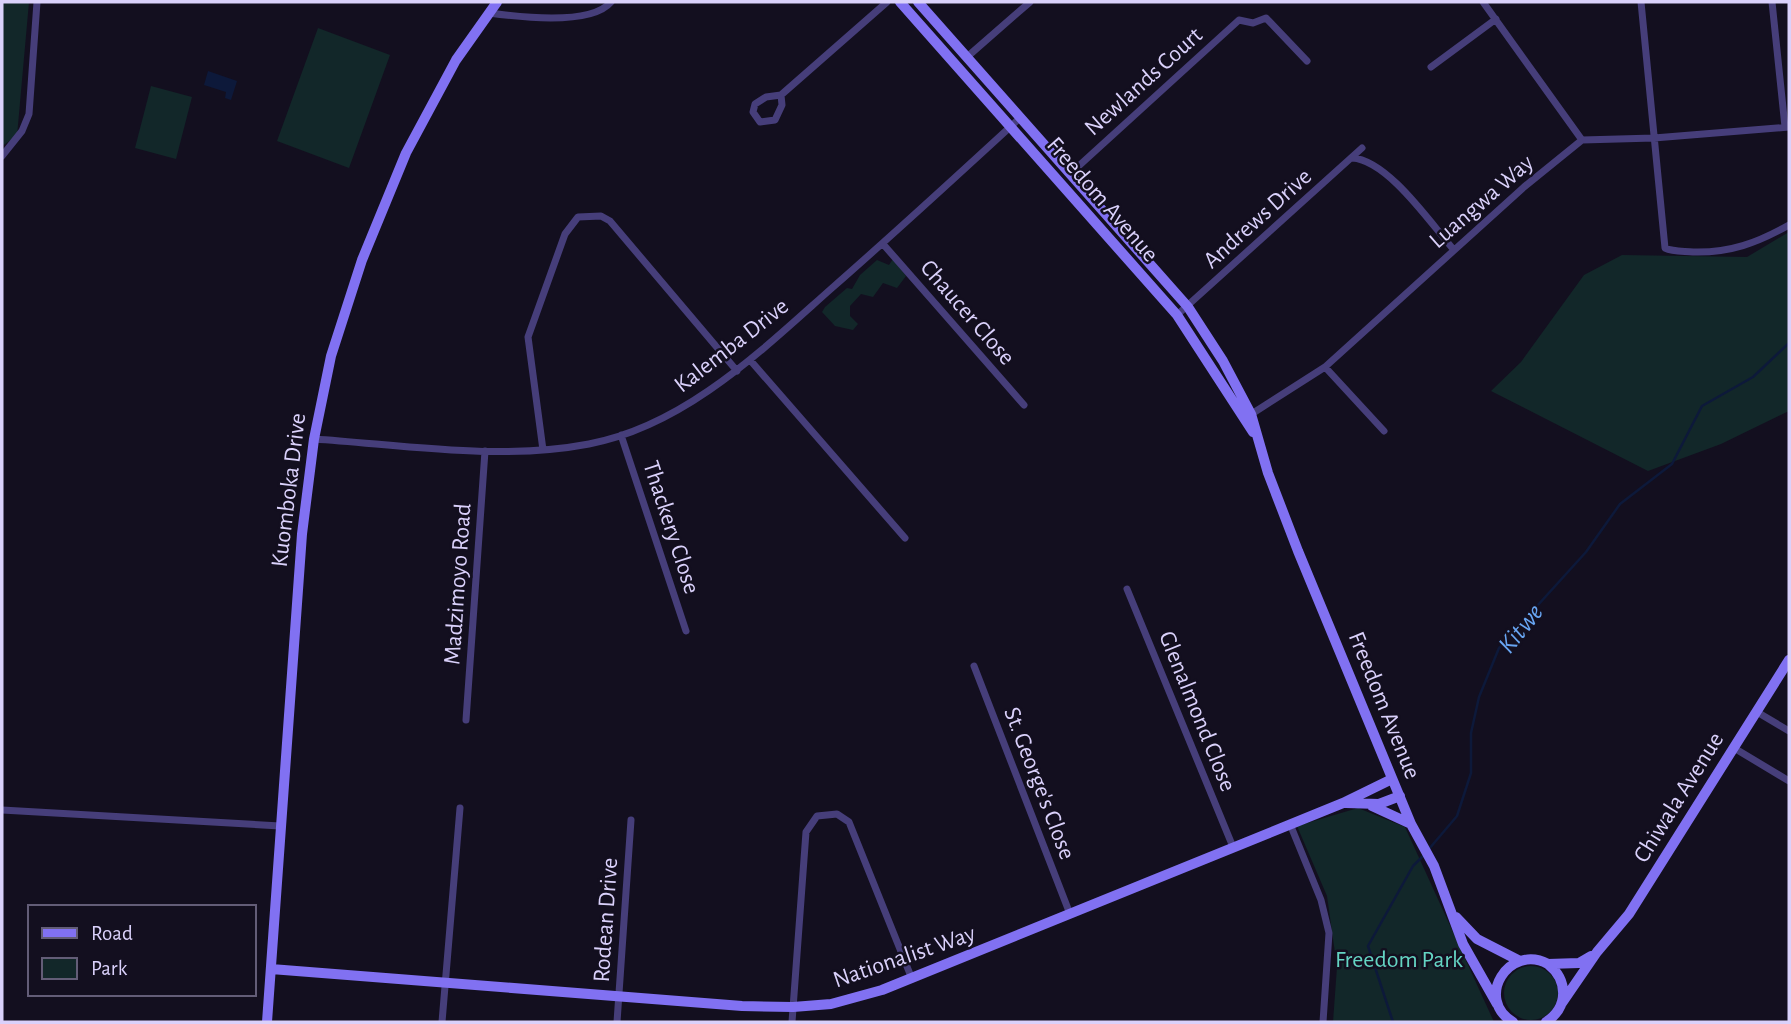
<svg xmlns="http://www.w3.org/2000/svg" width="1791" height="1024" font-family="'Alegreya Sans',sans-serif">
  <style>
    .green { fill: #122729 }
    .water { fill: #0d193a }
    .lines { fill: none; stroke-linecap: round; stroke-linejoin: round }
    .stream { stroke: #0d193a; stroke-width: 2.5 }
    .street { stroke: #463e7a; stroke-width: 7 }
    .secondary { stroke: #8171f2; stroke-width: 10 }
    .labels { text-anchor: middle; stroke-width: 5; stroke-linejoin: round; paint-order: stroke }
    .street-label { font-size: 24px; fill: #dad1fb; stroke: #130f1f }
    .park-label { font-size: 24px; fill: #64d4c3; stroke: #130f1f }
    .water-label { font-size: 26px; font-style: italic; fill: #68a5f2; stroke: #130f1f }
  </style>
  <rect width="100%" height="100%" fill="#130f1f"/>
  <path class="green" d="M2,2H29L17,136L2,146Z
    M318,28L390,55L349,168L277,141Z
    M151,86L192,97L176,159L135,148Z
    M1789,232V411L1721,444L1648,471L1491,391L1521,362L1584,275L1622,255L1747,257Z
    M893,259L906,276L897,288L883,283L873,297L861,294L850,306V316L858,324L853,330L835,326L822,312L825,307L847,288L852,289L860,275L877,260L889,265Z
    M1358,808L1405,827L1494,1022H1333L1337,967L1327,896L1297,826Z
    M1504 993a27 27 0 1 1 54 0a27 27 0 1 1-54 0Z"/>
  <path class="water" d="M208,71L237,81L231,100L225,98L226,92L204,85Z"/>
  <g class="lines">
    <path class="stream" d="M1429,849L1457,816L1471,773V733L1479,697L1499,648L1586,552L1620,504L1672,464L1702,406L1753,377L1789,343
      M1393,1022L1368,946L1413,866L1425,854"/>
    <path class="street" d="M1483,2L1582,140
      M1641,2L1665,248C1673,252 1684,251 1693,252C1730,253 1757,243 1789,225
      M1772,2L1785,127
      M489,13C518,17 591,26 611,2
      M967,57L1030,2
      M1431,67L1496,19
      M781,95L887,2
      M781,95L782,105L775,120L760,122L753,112L755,104L766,97Z
      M2,156L22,131L29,114L37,2
      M1352,158C1388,160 1431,224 1454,250
      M1071,173L1239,20L1253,23L1266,18L1307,61
      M883,244L1024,405
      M1177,315L1362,148
      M750,360L905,538
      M1325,367L1384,431
      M1250,415L1325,367L1524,187L1582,140L1654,138L1789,127
      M621,435L686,631
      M314,439C404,445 500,461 589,444C685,426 762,350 832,288C896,232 958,175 1021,117
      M543,450L528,337L565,234L578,217L601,216L610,221L737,371
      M1127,589L1233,847
      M974,666L1070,914
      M1757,712L1789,731
      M466,720L485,451
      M1734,748L1789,781
      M2,810L280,826
      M1290,824L1321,900L1329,933L1323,1022
      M442,1022L460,808
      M617,1022L631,820
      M792,1022L806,832L817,816L837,814L849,822L912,979"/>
    <path class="secondary" d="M900,2L1177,315L1253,432
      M918,2L1188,307L1223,361L1251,414L1268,473L1298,551L1411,824L1434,866L1463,944L1497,1004
      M1346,803L1379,804L1400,796
      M1372,806L1411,824
      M1456,917L1477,939L1518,960
      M1548,964L1579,963L1591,956
      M271,969L742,1006L793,1007L831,1004L882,990L1343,803L1392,779
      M1562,1003L1597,952L1629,914L1789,660
      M267,1022L302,534L314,439L331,356L362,260L406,153L456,60L497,2
      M1513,1022C1474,999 1509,943 1548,964C1568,980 1569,1007 1546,1022"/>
  </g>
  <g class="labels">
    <g class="street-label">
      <text transform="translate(1143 81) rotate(-42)" y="8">Newlands Court</text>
      <text transform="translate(1103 199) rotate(49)" y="8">Freedom Avenue</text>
      <text transform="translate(1481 201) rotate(-41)" y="8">Luangwa Way</text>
      <text transform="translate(1257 218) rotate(-42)" y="8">Andrews Drive</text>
      <text transform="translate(968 312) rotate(49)" y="8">Chaucer Close</text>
      <text transform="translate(731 345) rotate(-38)" y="8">Kalemba Drive</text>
      <text transform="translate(288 490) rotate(-83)" y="8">Kuomboka Drive</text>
      <text transform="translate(672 527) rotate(72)" y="8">Thackery Close</text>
      <text transform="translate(457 584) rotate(-86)" y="8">Madzimoyo Road</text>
      <text transform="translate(1385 705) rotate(68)" y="8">Freedom Avenue</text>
      <text transform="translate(1198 711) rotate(68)" y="8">Glenalmond Close</text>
      <text transform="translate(1040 783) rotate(69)" y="8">St. George's Close</text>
      <text transform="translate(1678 797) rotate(-58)" y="8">Chiwala Avenue</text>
      <text transform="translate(605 920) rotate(-86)" y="8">Rodean Drive</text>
      <text transform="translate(904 956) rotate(-19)" y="8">Nationalist Way</text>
    </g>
    <g class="park-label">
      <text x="1399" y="967">Freedom Park</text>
    </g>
    <g class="water-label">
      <text transform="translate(1520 628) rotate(-51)" y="9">Kitwe</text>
    </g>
  </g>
  <rect width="1791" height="1024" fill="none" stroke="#dad1fb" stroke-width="7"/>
  <rect x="28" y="905" width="228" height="91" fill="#130f1f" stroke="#635d77" stroke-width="2"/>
  <rect x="42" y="928" width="35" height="10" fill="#8171f2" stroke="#635d77" stroke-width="2"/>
  <text x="91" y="940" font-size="21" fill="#dad1fb">Road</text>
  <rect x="42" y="958" width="35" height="21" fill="#122729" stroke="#635d77" stroke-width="2"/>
  <text x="91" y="975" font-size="21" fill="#dad1fb">Park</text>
</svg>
